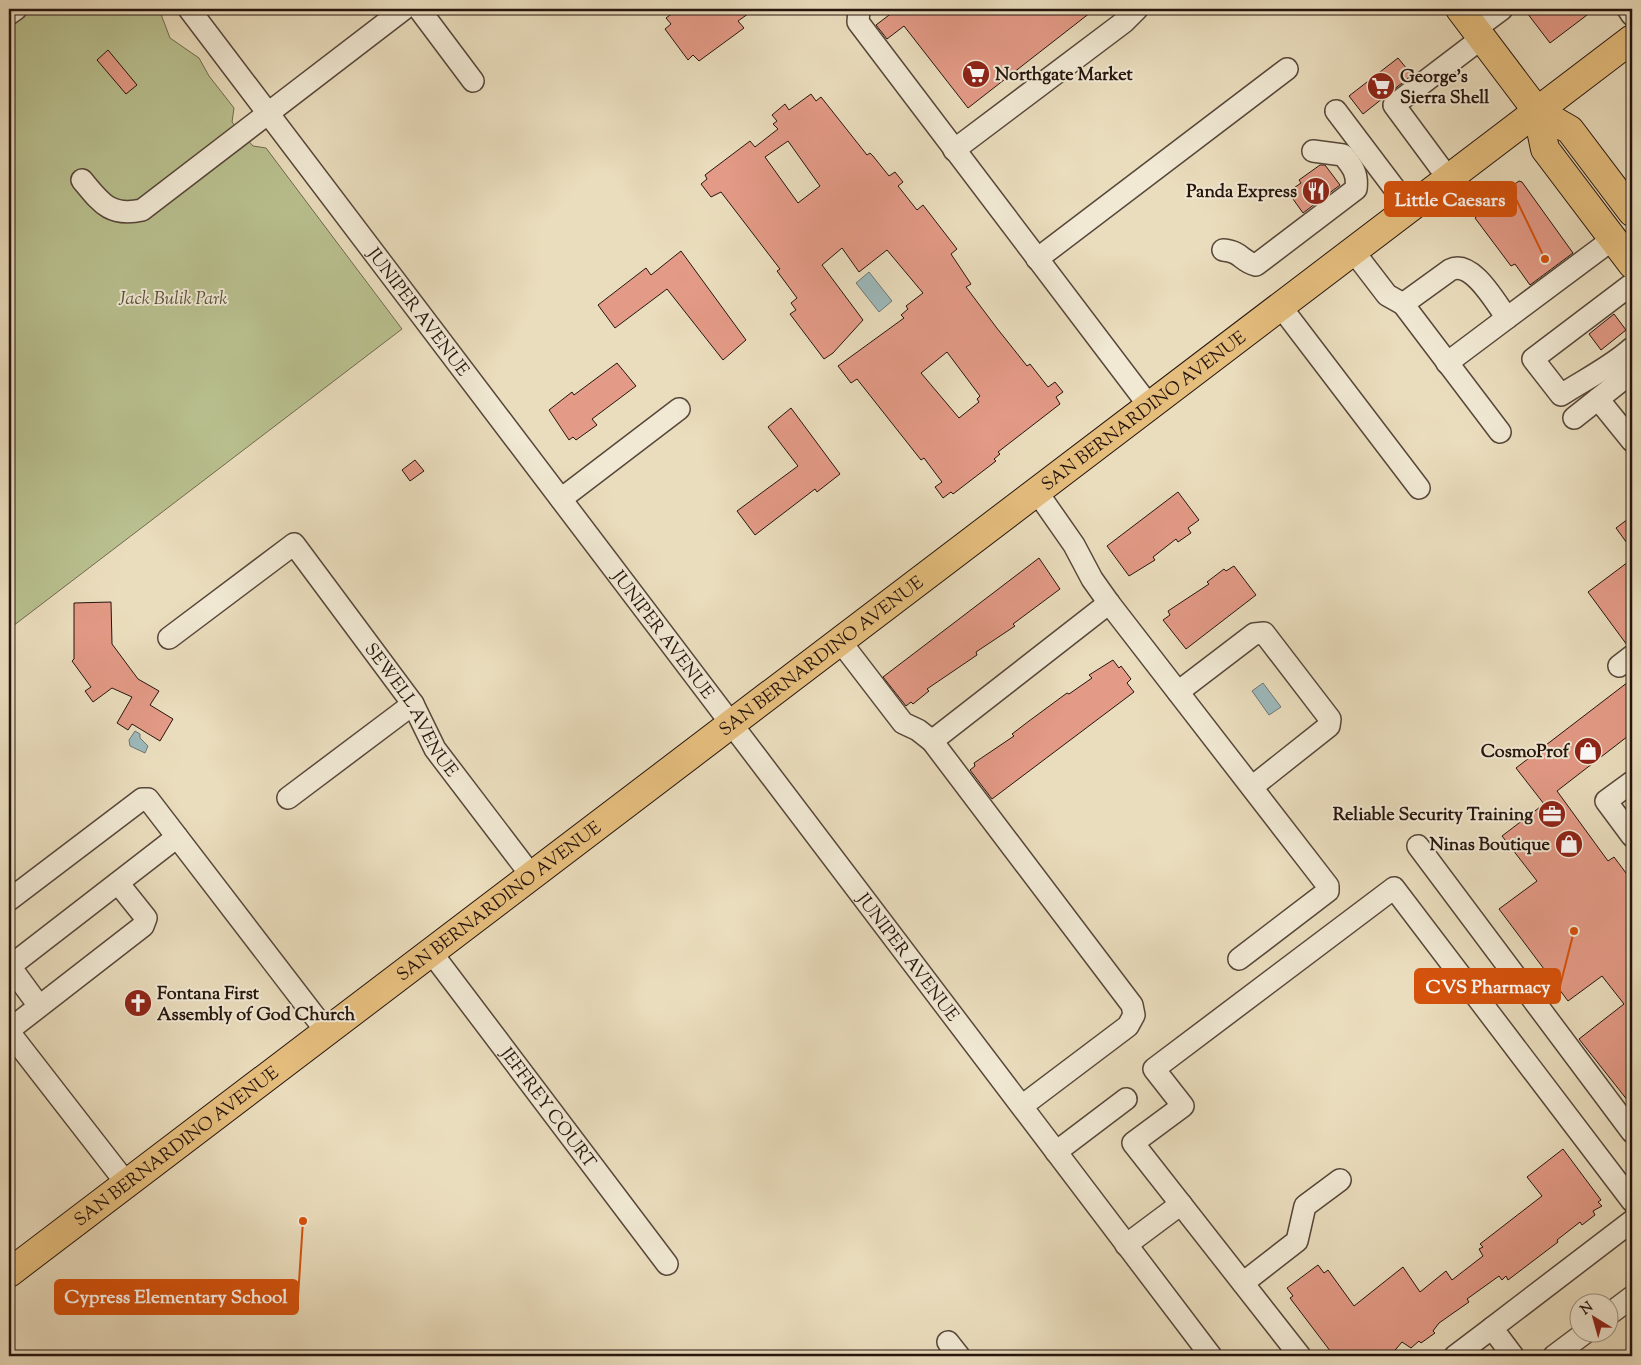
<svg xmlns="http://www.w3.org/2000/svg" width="1641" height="1365" font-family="'Sorts Mill Goudy',serif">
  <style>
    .green { fill: #b9c08f; stroke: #706a4e }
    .water { fill: #9db9bc; stroke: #6d7776 }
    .building { fill: #e39a86; stroke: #26150e; fill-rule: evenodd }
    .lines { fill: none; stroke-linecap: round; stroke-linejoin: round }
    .minor-casing { stroke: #57473a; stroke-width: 24 }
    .major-casing { stroke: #26150e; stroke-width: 30 }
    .minor { stroke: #f1e9d4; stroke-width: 21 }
    .major { stroke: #e5be7e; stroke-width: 28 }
    .labels { text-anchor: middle; stroke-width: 4; stroke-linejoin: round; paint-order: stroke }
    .poi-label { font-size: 18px; font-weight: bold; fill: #26150e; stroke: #f1e9d4; text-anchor: end }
    .park-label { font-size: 18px; font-style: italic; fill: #59513b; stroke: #f1e9d4 }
    .street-label { font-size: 18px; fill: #26150e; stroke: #f1e9d4 }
    .leader { fill: none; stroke: #d5520c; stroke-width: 2 }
    .callout-dot { fill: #d5520c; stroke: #f1e9d4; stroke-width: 2 }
    .callout { fill: #d5520c; stroke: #d5520c; stroke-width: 2 }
    .callout-label { font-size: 19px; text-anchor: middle; font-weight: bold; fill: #fff }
  </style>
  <rect width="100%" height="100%" fill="#eaddbd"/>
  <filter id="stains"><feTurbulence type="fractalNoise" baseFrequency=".004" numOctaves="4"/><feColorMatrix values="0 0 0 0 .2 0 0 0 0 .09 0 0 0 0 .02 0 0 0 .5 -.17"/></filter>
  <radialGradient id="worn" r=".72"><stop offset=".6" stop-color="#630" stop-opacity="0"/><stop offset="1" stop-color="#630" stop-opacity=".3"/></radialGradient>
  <path class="green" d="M9,9H159L170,38L199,58L209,76L234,108L232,122L253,146L266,148L402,329L9,629Z"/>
  <path class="water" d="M869,272L892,301L879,312L856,283Z
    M1263,683L1281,707L1269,715L1252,691Z
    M135,731L140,734V738L148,746L145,753L130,746L129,740Z"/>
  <path class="building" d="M678,9H755L738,21L744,28L699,61L693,55L688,60L665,29L671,24L666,18Z
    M897,9H1095L968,108L904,26L887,39L876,25Z
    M1524,9H1595L1550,43Z
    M108,50L137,85L126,94L97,60Z
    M1398,58L1412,75L1363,114L1349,96Z
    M811,94L816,101L821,97L867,155L870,153L873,156L889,176L895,172L903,182L898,186L917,210L923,205L957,249L951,254L971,284L966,287L996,327L1027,366L1030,364L1048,387L1055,382L1063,392L1056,397L1060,404L998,452L1000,454L994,459L996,461L953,494L951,492L943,498L935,487L942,482L924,458L921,460L857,379L851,383L838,366L904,318L901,315L908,309L906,306L923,293L887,250L859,272L842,248L822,265L863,320L833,353L824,359L790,314L796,310L791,303L797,298L777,271L780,269L721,192L711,197L701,184L707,179L705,175L750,141L755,147L778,129L773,124L777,121L772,115L785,104L789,110ZM788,141L820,186L798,203L765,157ZM947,352L980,396L977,399L979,402L959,418L921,373Z
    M1320,165H1325L1340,185L1303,213L1288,192L1301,183L1299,180Z
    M1519,181L1522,182L1573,253L1530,285L1515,264L1511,266L1475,218L1508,192L1506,190Z
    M681,251L746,340L723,360L667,289L615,328L598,305L646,268L651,275Z
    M1614,314L1626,330L1601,350L1589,334Z
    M617,363L636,386L592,419L597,425L576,440L573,437L569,440L549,410L572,392L574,395Z
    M791,408L840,474L817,492L815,489L755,535L737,511L798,466L768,427Z
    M415,460L424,471L410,481L402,470Z
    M1178,492L1199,520L1188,528L1191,533L1178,542L1176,539L1153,557L1155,560L1129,576L1107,546Z
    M1632,516V550L1616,528Z
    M1039,558L1060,589L1013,624L1015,626L976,652L977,655L927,689L929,691L913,704L911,702L906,706L883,677Z
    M1632,559V644L1627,645L1588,592Z
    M1234,566L1256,595L1186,649L1163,620L1170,615L1168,611L1209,584L1207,582L1224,569L1226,571Z
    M111,602L112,644L138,679L159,691L150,705L173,719L160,741L132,724L128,730L117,723L132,697L112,688L93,702L85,691L91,687L72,661L74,659V603Z
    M1113,660L1119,668L1121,666L1131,679L1127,683L1134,692L992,799L970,770L975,766L974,763L1014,736L1012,734L1029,721L1067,693L1069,694L1092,678L1089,675Z
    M1632,679V733L1557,791L1608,861L1614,857L1632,881V1106L1579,1039L1624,1004L1602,976L1568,1001L1499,909L1537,881L1502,836L1544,804L1516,768Z
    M1563,1149L1601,1200L1598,1202L1602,1206L1593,1211L1595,1215L1582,1225L1580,1222L1557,1240L1558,1242L1508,1280L1506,1276L1502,1280L1499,1276L1467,1299L1469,1302L1439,1323L1433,1331L1435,1333L1421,1343L1419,1341L1411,1348L1402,1342L1390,1356H1334L1290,1298L1293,1296L1287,1288L1318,1265L1324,1273L1328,1270L1354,1306L1403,1267L1420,1292L1446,1271L1452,1280L1483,1256L1479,1249L1483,1247L1480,1244L1542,1196L1527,1177Z"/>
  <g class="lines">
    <defs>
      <g id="minor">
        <path id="s1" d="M189,9L1211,1356"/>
        <path d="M419,9L473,81"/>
        <path d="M859,9L858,22L1150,407"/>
        <path d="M1628,9L1632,15"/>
        <path d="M9,14L16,9"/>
        <path d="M1475,29L1502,9"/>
        <path d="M1336,111L1410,209"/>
        <path d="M954,150L1124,22L1137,9"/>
        <path d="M1448,178L1394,105L1482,38"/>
        <path d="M82,180C101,203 110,217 142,210L404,9"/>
        <path d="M1223,250C1243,252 1240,261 1256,265L1356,189C1358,174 1353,167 1343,155L1313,151"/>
        <path d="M1354,252L1387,295L1403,304L1500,432"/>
        <path d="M1037,259L1287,69"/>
        <path d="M1632,284L1533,359L1561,395C1584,380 1611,367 1632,348"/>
        <path d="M1403,304L1450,270C1472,259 1495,302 1507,318L1613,239"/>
        <path d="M1281,307L1419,488"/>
        <path d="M1447,363L1507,318"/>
        <path d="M1598,399L1632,441"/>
        <path d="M1574,418L1632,372"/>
        <path d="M1037,492L1074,545L1092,579L1109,603L1328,886V891L1239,959"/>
        <path d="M561,499L679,409"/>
        <path id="s2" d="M169,638L294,544L413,704L435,749L531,875"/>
        <path d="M840,641L903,723L918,730L932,741L1132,1005L1134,1015L1128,1026L1022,1106"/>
        <path d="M1619,666L1632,656"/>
        <path d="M1178,692L1254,634L1264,633L1330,719L1329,726L1252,787"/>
        <path d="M932,741L1109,603"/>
        <path d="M1632,782L1606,801L1632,836"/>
        <path d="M288,798L413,704"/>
        <path d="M1418,846L1632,1132"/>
        <path d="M9,900L142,799H148L326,1031"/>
        <path id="s3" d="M431,952L667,1264"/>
        <path d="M9,965L39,1006"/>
        <path d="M9,967L177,837"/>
        <path d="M9,1030L143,926L146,918L118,883"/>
        <path d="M9,1032L127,1184"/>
        <path d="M1056,1152L1126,1099"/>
        <path d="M1126,1245L1181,1204"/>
        <path d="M1243,1283L1297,1241L1305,1206L1340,1180"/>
        <path d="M1608,1315L1632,1297"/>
        <path d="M948,1342L959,1356"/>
        <path d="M1300,1356L1133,1143L1183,1106L1154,1069L1394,888L1632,1201"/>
        <path d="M1455,1356L1492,1328"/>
        <path d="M1513,1356L1492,1328L1632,1221"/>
        <path d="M1554,1356L1586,1332"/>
      </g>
      <g id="major">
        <path d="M1460,9L1537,111L1570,130L1632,212"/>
        <path d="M1537,111L1545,149L1632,264"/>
        <path id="s4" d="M9,1273L1632,39"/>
      </g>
    </defs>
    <use href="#minor" class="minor-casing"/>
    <use href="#major" class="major-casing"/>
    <use href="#minor" class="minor"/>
    <use href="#major" class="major"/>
  </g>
  <defs>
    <symbol id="supermarket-disc" viewBox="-11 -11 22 22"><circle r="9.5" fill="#8f2418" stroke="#f1e9d4"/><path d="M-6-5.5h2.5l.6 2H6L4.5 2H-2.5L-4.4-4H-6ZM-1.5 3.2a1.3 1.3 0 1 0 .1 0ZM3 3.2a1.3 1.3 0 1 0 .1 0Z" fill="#fff"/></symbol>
    <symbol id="restaurant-disc" viewBox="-11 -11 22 22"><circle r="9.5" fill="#8f2418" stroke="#f1e9d4"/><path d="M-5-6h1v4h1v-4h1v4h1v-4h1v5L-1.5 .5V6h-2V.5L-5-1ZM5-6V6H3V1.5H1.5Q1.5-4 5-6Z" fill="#fff"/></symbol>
    <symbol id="shop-disc" viewBox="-11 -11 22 22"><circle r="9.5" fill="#8f2418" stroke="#f1e9d4"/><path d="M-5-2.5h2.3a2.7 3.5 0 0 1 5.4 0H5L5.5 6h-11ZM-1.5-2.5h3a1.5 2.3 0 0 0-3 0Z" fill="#fff"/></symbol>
    <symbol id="office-disc" viewBox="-11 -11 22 22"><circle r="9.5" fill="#8f2418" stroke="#f1e9d4"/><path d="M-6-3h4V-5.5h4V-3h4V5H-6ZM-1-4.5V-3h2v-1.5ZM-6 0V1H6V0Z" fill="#fff"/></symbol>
    <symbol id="church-disc" viewBox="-11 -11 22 22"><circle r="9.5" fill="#8f2418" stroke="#f1e9d4"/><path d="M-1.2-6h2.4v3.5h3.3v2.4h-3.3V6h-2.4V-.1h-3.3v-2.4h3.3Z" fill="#fff"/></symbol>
  </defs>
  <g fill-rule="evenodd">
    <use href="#supermarket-disc" x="960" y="58" width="32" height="32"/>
    <use href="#supermarket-disc" x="1365" y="70" width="32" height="32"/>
    <use href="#restaurant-disc" x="1300" y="175" width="32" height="32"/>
    <use href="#shop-disc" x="1572" y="735" width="32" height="32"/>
    <use href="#office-disc" x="1536" y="798" width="32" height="32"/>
    <use href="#shop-disc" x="1553" y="828" width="32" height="32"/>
    <use href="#church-disc" x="122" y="987" width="32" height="32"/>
  </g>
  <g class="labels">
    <g class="poi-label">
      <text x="995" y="80" text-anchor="start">Northgate Market</text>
      <text x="1400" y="82" text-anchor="start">George's<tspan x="1400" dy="21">Sierra Shell</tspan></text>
      <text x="1297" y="197">Panda Express</text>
      <text x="1569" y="757">CosmoProf</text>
      <text x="1533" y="820">Reliable Security Training</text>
      <text x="1550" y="850">Ninas Boutique</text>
      <text x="157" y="999" text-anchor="start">Fontana First<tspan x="157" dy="21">Assembly of God Church</tspan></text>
    </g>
    <g class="park-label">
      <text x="173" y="304">Jack Bulik Park</text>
    </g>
    <g class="street-label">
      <text dy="6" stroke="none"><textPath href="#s1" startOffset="380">JUNIPER AVENUE</textPath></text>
      <text dy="6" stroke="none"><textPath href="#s4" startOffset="1425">SAN BERNARDINO AVENUE</textPath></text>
      <text dy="6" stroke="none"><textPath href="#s1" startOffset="785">JUNIPER AVENUE</textPath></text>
      <text dy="6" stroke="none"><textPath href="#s4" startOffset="1020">SAN BERNARDINO AVENUE</textPath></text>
      <text dy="6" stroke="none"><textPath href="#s2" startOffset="360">SEWELL AVENUE</textPath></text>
      <text dy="6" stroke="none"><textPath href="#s4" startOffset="615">SAN BERNARDINO AVENUE</textPath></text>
      <text dy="6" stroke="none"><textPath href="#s1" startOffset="1190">JUNIPER AVENUE</textPath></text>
      <text dy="6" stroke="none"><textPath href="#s3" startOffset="195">JEFFREY COURT</textPath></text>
      <text dy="6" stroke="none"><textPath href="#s4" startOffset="210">SAN BERNARDINO AVENUE</textPath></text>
    </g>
  </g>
  <path class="leader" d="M1545 259L1516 199M1574 931L1560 986M303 1221L298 1297"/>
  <g class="callout-dot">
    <circle cx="1545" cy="259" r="5"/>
    <circle cx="1574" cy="931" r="5"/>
    <circle cx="303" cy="1221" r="5"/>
  </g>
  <g class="callout">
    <rect x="1385" y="182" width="131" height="34" rx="5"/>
    <rect x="1415" y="969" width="145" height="34" rx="5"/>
    <rect x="55" y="1280" width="243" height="34" rx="5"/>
  </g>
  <g class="callout-label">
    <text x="1450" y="206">Little Caesars</text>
    <text x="1488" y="993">CVS Pharmacy</text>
    <text x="176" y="1303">Cypress Elementary School</text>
  </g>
  <rect width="1641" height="1365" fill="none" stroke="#eaddbd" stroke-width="30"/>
  <rect x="10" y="10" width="1621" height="1345" fill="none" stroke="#26150e" stroke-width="2.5"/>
  <rect x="15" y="15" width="1611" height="1335" fill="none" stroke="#26150e"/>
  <g transform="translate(1594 1318) rotate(323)"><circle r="24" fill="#f1e9d4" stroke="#a09485"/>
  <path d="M0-4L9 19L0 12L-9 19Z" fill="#8f2418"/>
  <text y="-8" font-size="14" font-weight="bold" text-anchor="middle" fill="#26150e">N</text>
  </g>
  <rect width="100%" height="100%" filter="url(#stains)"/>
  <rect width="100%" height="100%" fill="url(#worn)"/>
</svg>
